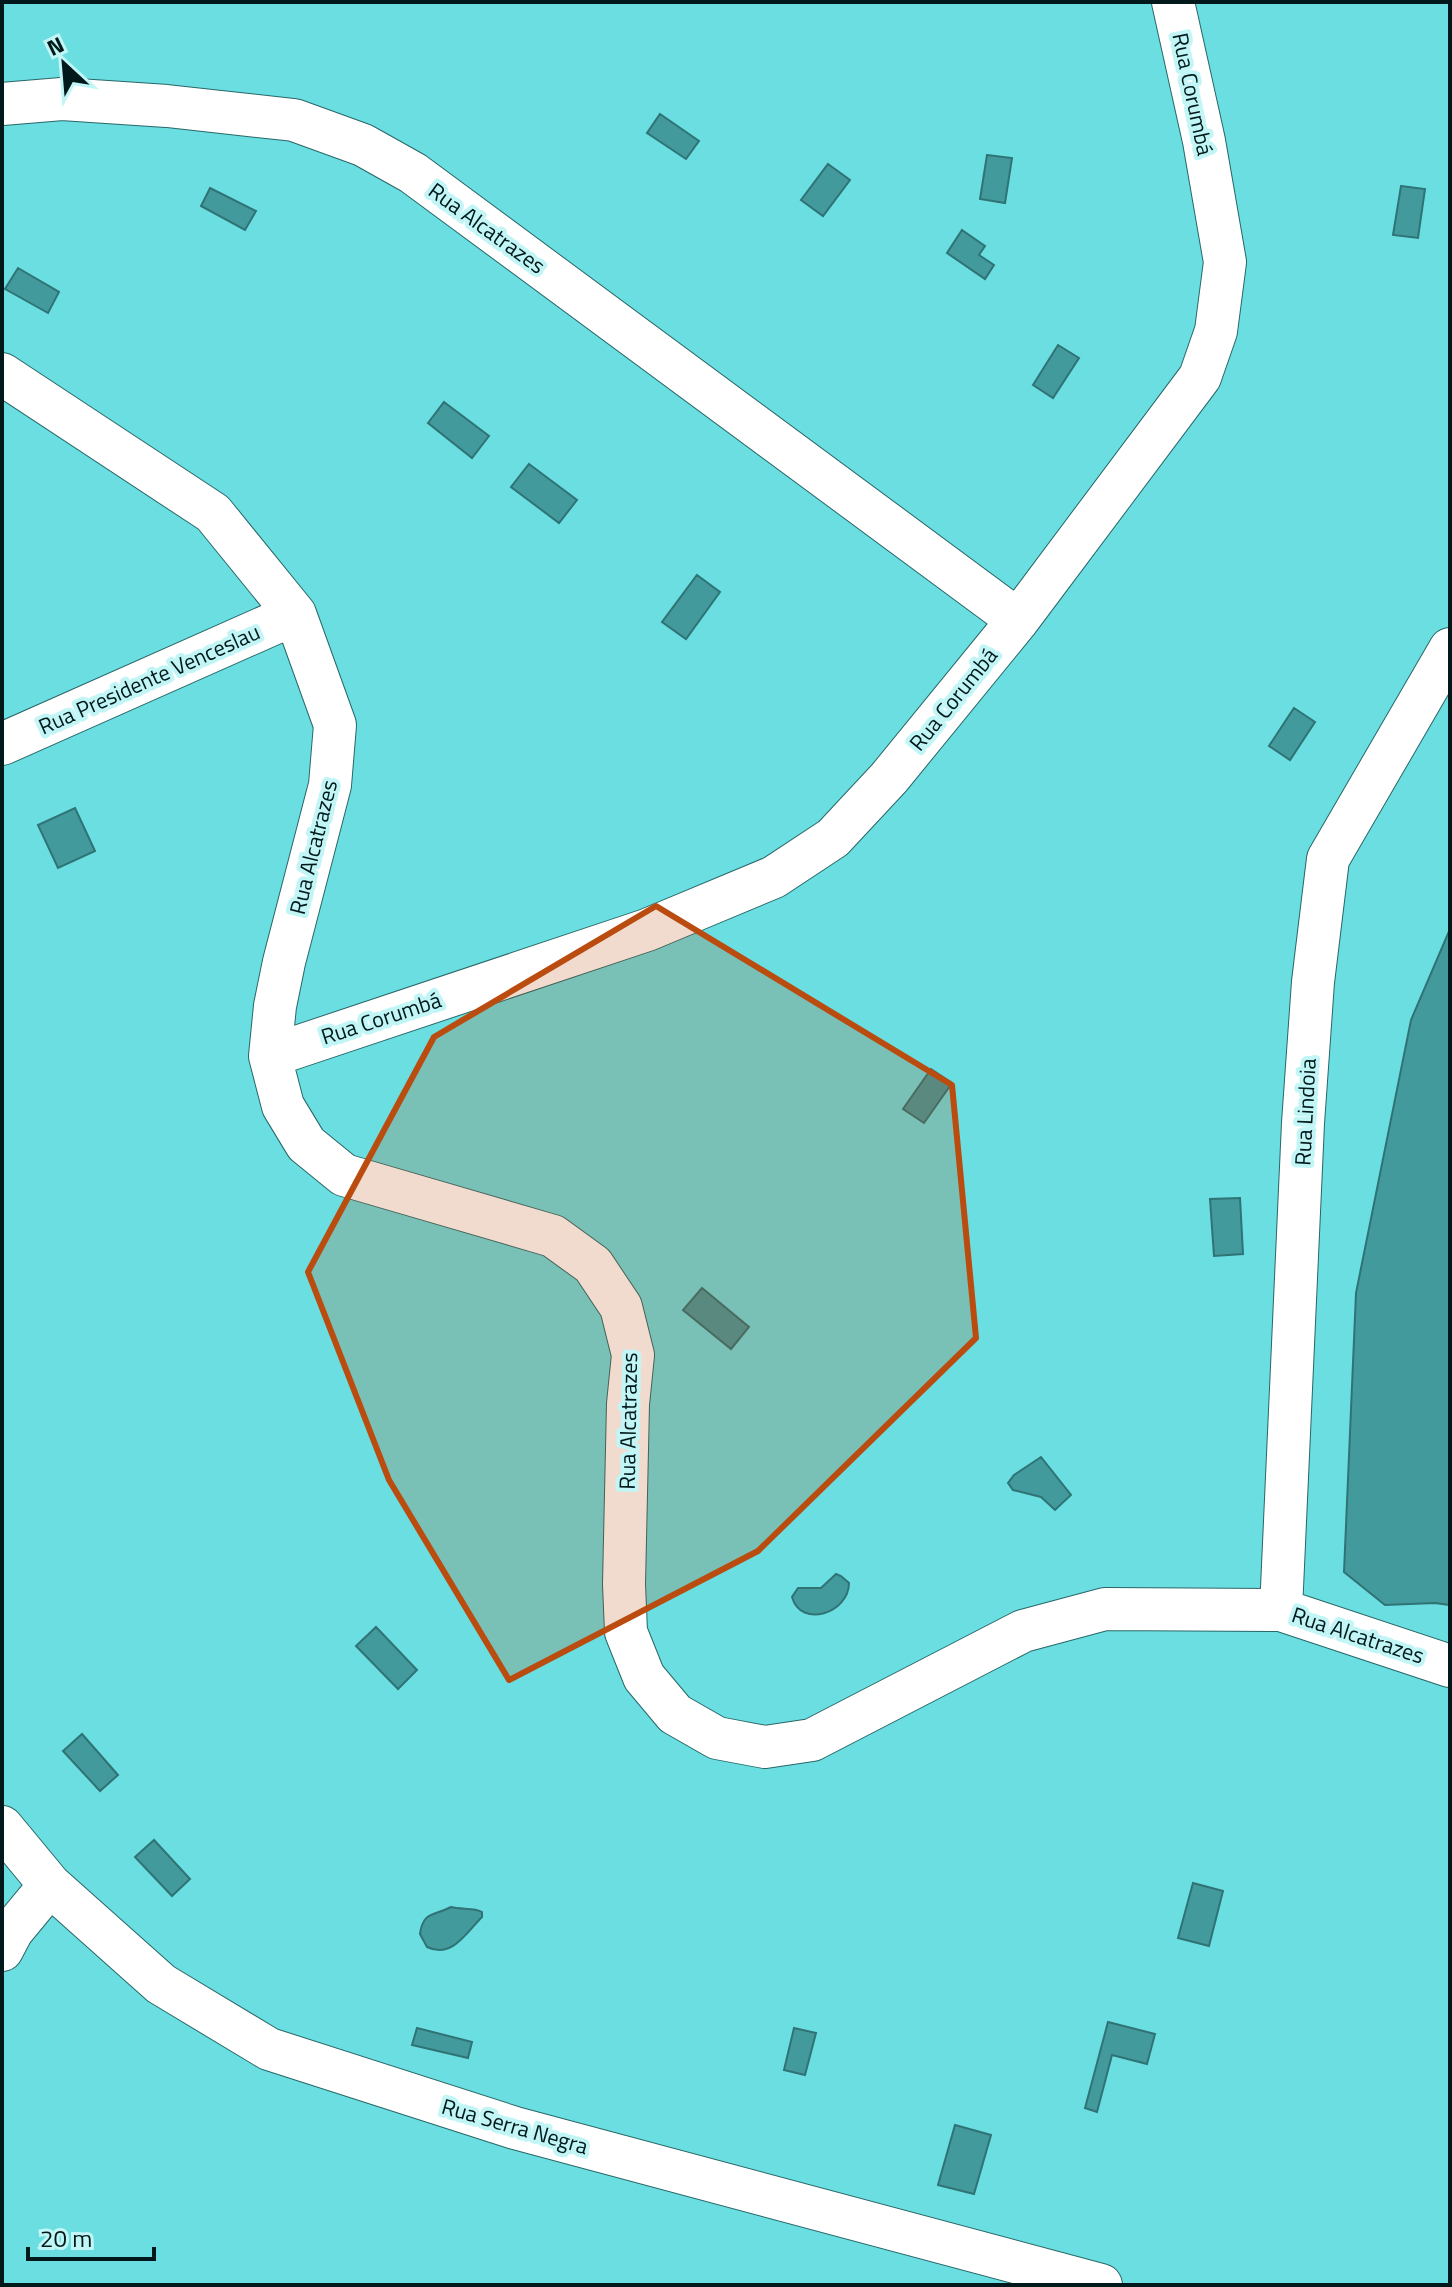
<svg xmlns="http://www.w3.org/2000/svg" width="1452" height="2287" font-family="'Titillium Web',sans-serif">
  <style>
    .water { fill: #439a9c; stroke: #2f7375; stroke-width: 2 }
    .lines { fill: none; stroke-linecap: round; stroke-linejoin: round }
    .minor-casing { stroke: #296768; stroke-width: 44 }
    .minor { stroke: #fff; stroke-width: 42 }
    .marked { fill: #ba4c0f; fill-opacity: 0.2; stroke: #ba4c0f; stroke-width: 6; stroke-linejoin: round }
    .labels { text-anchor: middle; stroke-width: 8; stroke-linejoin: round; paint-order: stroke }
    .street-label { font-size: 22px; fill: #01191a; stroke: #c2f5f6 }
  </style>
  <rect width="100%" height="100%" fill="#6adee1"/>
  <path class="water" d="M660,114L699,141L686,159L647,133Z
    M987,155L1012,158L1005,203L980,199Z
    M828,164L850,180L823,216L801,200Z
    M1401,186L1425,189L1418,238L1393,235Z
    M210,188L256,211L245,230L201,206Z
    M962,230L985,246L979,255L994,265L985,279L947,253Z
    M18,268L59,292L48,313L5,289Z
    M1058,345L1079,358L1053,398L1033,385Z
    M444,402L489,436L472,458L428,423Z
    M529,464L577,500L559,523L511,487Z
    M697,575L720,592L686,639L662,622Z
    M1294,708L1315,722L1290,760L1269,746Z
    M75,808L95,851L58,868L38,825Z
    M1450,929V1605L1435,1603L1385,1605L1344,1572L1356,1293L1411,1020Z
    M931,1069L952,1083L924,1123L903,1109Z
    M1240,1198L1243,1254L1214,1256L1210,1199Z
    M702,1288L749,1327L731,1349L683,1310Z
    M1041,1457L1071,1495L1055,1510L1041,1497L1013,1490L1008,1483L1014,1475Z
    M836,1574L841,1576L849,1583C849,1613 801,1629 792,1597L798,1588H821Z
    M376,1627L417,1670L398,1689L356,1646Z
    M82,1734L118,1775L100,1791L63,1751Z
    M154,1840L190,1879L172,1896L135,1857Z
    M1193,1883L1223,1891L1209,1946L1178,1938Z
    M451,1907C461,1910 474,1907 482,1912V1917C466,1933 452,1959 427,1947L420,1934C423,1911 434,1916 451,1907Z
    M1108,2022L1155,2034L1147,2064L1112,2055L1097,2112L1085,2108Z
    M417,2028L472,2042L468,2058L412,2045Z
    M794,2028L816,2033L805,2075L784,2070Z
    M955,2125L991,2135L974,2194L938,2185Z"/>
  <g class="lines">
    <defs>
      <path id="minor" d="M2,104L62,99L167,106L294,120L363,145L413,173L1018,620
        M2,374L213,513L295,614L335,725L330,785L284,962L275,1006L270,1056L283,1106L306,1144L344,1175L553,1236L593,1265L621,1307L633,1355L628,1404L624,1584L626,1632L644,1677L675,1714L717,1738L765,1747L812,1740L1023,1631L1105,1609L1281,1610L1450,1666
        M2,744L295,614
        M270,1056L647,930L774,877L833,838L889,778L1018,620L1200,377L1216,331L1225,262L1204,141L1173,2
        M1281,1610L1303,1123L1313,982L1328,859L1450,649
        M2,1827L50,1885L161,1984L269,2049L515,2128L1101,2285
        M2,1950L12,1931L50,1885"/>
    </defs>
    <use href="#minor" class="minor-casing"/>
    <use href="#minor" class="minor"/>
  </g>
  <path class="marked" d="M656,906L952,1085L976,1338L758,1551L509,1680L389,1480L308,1272L434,1037Z"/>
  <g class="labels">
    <g class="street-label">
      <text transform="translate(1193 94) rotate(78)" y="8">Rua Corumbá</text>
      <text transform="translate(487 228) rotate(36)" y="8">Rua Alcatrazes</text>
      <text transform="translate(149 679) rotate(-24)" y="8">Rua Presidente Venceslau</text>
      <text transform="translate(953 699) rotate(-51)" y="8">Rua Corumbá</text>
      <text transform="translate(313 847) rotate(-76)" y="8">Rua Alcatrazes</text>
      <text transform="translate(381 1018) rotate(-18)" y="8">Rua Corumbá</text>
      <text transform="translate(1305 1112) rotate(-87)" y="8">Rua Lindoia</text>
      <text transform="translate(628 1421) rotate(-89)" y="8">Rua Alcatrazes</text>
      <text transform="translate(1358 1635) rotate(18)" y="8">Rua Alcatrazes</text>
      <text transform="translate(515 2126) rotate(16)" y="8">Rua Serra Negra</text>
    </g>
  </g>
  <rect width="1452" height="2287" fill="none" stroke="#01191a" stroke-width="8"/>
  <g transform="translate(64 64) rotate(334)" stroke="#c2f5f6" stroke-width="6" paint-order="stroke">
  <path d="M0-6L14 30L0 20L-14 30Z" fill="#01191a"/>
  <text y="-12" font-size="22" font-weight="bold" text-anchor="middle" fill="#01191a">N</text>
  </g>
  <path d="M28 2247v12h126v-12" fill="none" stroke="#01191a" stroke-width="4"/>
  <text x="40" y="2247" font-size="24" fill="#01191a" stroke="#c2f5f6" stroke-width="6" paint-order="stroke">20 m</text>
</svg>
